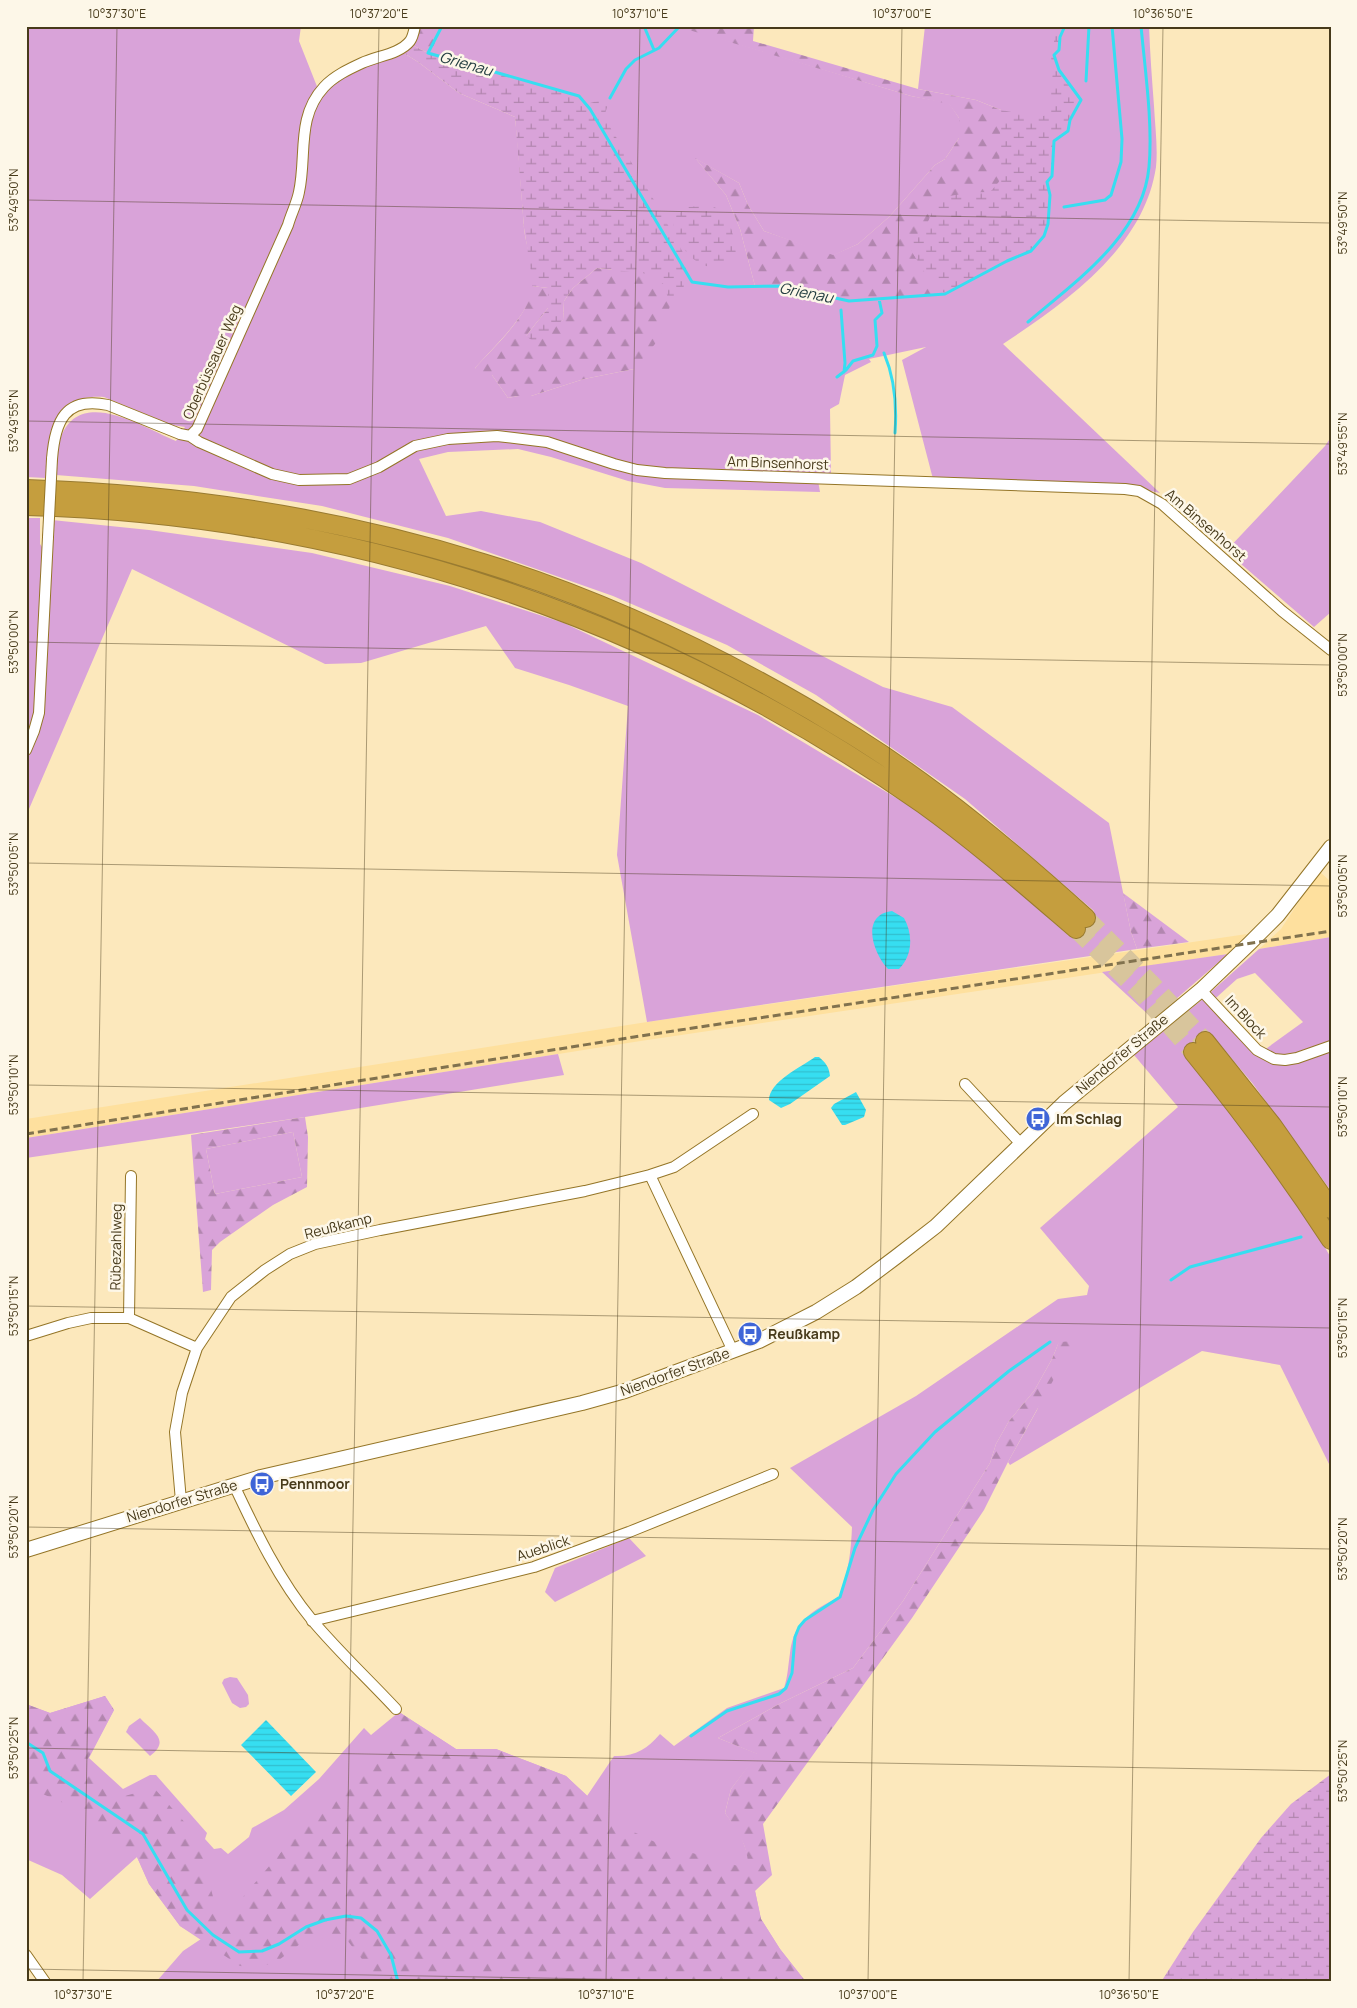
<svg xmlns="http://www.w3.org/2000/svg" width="1357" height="2008" font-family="Manrope,sans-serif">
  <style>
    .built { fill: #fee09e }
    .green { fill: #d9a3d9; fill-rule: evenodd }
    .forest { fill: url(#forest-firs); fill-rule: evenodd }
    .wetland { fill: url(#wetland-marsh) }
    .water { fill: url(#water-rules) }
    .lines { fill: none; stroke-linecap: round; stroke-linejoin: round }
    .stream { stroke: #36def1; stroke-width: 3 }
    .motorway-tunnel { stroke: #d8c59c; stroke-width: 18; stroke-dasharray: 18 9; stroke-linecap: butt }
    .minor-casing { stroke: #947527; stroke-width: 12 }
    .secondary-casing { stroke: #947527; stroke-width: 16 }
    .motorway-casing { stroke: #997b31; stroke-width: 20 }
    .minor { stroke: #fff; stroke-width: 10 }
    .secondary { stroke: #fff; stroke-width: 14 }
    .motorway { stroke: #c59e3e; stroke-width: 18 }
    .rail { stroke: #81724e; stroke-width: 3; stroke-dasharray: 8 4; stroke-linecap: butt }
    .minor-bridge-casing { stroke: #947527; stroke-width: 12; stroke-linecap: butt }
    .minor-bridge { stroke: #fff; stroke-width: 10 }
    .ticks { fill: none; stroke: #473a1a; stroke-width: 1; stroke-opacity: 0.45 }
    .labels { text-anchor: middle; stroke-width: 5; stroke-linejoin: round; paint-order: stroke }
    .street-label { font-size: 14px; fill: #473a1a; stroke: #fdf7e8 }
    .poi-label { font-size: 14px; font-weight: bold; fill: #473a1a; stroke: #fdf7e8; text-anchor: start }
    .water-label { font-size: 15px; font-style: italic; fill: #233d40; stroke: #fdf7e8 }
    .neatline { fill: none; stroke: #473a1a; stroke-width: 2 }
    .ticks-label { font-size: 12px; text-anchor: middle; fill: #473a1a }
  </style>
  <defs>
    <pattern id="forest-firs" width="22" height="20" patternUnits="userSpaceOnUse" patternTransform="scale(1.25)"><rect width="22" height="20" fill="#d9a3d9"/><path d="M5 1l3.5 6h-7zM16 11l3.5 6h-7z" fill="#b286af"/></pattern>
    <pattern id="wetland-marsh" width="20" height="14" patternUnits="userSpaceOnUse" patternTransform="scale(1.25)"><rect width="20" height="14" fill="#d9a3d9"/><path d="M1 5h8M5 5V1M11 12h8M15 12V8" fill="none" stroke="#b286af"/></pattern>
    <pattern id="water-rules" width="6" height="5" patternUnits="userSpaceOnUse" patternTransform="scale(1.25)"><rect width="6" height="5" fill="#36def1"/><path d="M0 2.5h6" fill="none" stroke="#31bfce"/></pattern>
  </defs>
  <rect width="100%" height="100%" fill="#fce8bc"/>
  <path class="built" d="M1319,871L1331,882V937L1259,949L1281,929Z
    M1247,934L1228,954L634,1042L26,1138V1119L647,1022Z"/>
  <path class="green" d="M26,26H301L299,41L318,89L399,50L418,62L459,93L515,117C519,154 521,191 524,228C526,249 538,275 531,296C522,321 493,348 475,368L492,375L508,398L518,396H531L584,379L634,369L580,129L428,53L442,26H679L911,96L949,103L959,118V138L945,159L935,165L889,217L858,244L832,256L764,231L748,205L739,183L696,159L726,195L740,229L755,286H781L849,301L1001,110L976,100L918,89L925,26H1149C1150,53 1152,80 1154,106C1155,126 1158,148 1156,167C1144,248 1066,302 1003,344L1160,493L1138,488L933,479L902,360L926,347L869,359L871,362L845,375L839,404L830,409L831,476L817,475L820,492L665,488L628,481L551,457L518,449L448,452L419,459L446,516L481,511L540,522L641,563L883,687L952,707L1109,823L1131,932L1137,949L647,1022L617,855L628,706L569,685L515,668L486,626L361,663L325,664L132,569L26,816V756L38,728L52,520L149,530L312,553L450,586L564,623L758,715L918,811L996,871L1069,936L1094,911L965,799L816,695L727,645L613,596L448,538L322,506L194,486L56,475C57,463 56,449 61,437C80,386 143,427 176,441L185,427L172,425L104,397C48,394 49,436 46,478L26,477Z
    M1331,437V612L1314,627L1226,551L1325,446Z
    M26,518H40V544L42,547L35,706L34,718L26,739Z
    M1331,937V1191L1253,1084L1211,1034L1185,1056L1212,1088L1294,1193L1331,1258V1468L1280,1365L1202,1351L1010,1465L1008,1462L1037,1410L1059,1342L1052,1359L1034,1391L1009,1421L996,1444L990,1463L903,1601L853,1668L781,1703L718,1738L758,1754L731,1789L725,1813L740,1833L747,1853L761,1919L780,1949L806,1982H156L183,1951L201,1939L180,1926L149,1884L137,1857L90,1899L62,1875L26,1859V1704L50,1713L105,1696L114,1710L89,1758L123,1789L150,1775H156L207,1833L205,1839L214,1849L221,1848L228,1854L249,1837L252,1828L284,1810L319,1779L364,1728L371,1735L399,1712L456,1749H496L566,1776L587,1796L614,1756C635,1757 647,1749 660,1734L674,1746L727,1708L784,1688C788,1676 788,1666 790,1653C794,1620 812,1611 839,1597C848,1574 851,1553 852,1527L790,1468L916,1396L1058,1299L1087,1295L1089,1286L1040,1228L1178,1107L1134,1055L1203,999L1259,949ZM1255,973L1303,1022L1256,1056L1208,1005L1237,979Z
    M1228,954L1153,1019L1102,972Z
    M558,1054L564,1075L305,1117L26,1158V1138Z
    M293,1132L302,1177L215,1194L206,1149Z
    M629,1538L646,1556L555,1602L545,1592L555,1568Z
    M230,1677L237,1678L248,1695L249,1704L246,1707L240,1708L232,1703L222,1683L224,1679Z
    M140,1718C153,1732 171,1740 150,1756L126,1732L129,1726Z"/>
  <path class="forest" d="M415,26H442L430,54L408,43Z
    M754,26L753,41L918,89L976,100L1001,110L999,182L990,192L969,193L939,198L928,222L908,245L923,270L945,294L849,301L781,286H755L740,229L726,195L695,158L739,183L748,205L764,231L833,255L858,244L889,217L935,165L945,159L959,138V118L949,104L911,96L679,27Z
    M597,268L643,273L664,284L670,306L660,338L634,369L584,379L531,396H518L508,398L492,375L483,376L475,368C493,348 531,314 532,286L548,288V308L526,336L563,320L564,301L573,288Z
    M1123,893L1189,942L1137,949L1131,932Z
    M305,1117L308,1137L307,1187L273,1205L220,1242L212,1250L211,1290L203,1292L191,1135ZM293,1132L302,1177L215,1194L206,1149Z
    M1075,1341L1008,1462L984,1510L912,1618L763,1824L772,1875L755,1891L761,1919L780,1949L806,1982H380L347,1940L329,1937L300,1944L275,1963L254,1967L240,1966L180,1926L149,1884L137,1857L82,1811L45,1795L26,1790V1704L50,1713L105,1696L114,1710L84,1766L121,1797L154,1788L187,1825L203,1858L220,1924L310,1818L404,1727L396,1716L399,1712L456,1749H496L566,1776L619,1825L657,1843L749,1869C747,1844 739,1833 725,1813L731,1789L757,1754L718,1738L781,1703L853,1668L903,1601L990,1463L996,1444L1009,1421L1034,1391L1052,1359L1059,1342Z"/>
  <path class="wetland" d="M1054,26H1063L1064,28L1060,37L1059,50L1054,55L1059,70L1081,100L1070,120L1068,131L1054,142L1052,176L1047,182C1053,205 1051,235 1031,250C1023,257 1009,260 1000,265C982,275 964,286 945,294L923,270L908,245L928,222L938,198L969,193L990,192L999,182L1001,110L1038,117L1048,115L1053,72L1050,53L1054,47Z
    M408,43L428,53L579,96L588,107L590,103L610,98L604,117L657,205L687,260L683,292L670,306L664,284L643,273L597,268L573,288L564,301L563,320L534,342L526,336L548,308V288L532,286V278L524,228L515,117L459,93L418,62L399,50Z
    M702,206C707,206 713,206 718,209C731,215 735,242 736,255C714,283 684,258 675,232C673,227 674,222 674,217L688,207Z
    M1331,1774V1982H1161L1193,1932L1261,1838L1291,1804Z"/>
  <path class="water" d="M892,911L904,918C913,934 913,955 899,969H888C873,953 860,915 892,911Z
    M815,1057H819C826,1063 829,1067 830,1076L790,1104L781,1108L769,1100C769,1082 801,1067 815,1057Z
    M856,1092L866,1110L864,1117L845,1125H842L831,1108L834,1104Z
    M266,1720L316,1772L291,1796L241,1745Z"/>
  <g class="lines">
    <path class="stream" d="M442,26L428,53L579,96L590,109L692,282L728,287L781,286L849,301L945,294L1007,261L1031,251L1044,236L1048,224L1050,195L1047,182L1052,176L1054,141L1068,131L1070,120L1081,100L1059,70L1054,55L1059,50L1060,37L1064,28L1063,26
      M644,26L654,50
      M1086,81L1089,26
      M610,98L626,69L635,60L659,48L679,27
      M1064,207L1105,200L1111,195L1121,162L1122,139L1112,26
      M841,310L845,363L844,372
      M1028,322C1076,281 1143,235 1149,167C1153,124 1145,70 1141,26
      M884,353C895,379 897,406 895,433
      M837,377L846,370L853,361L873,355L877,346L875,320L882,313L879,299
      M1171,1280L1190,1267L1301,1237
      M691,1736L727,1711L779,1694L786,1688L792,1673L795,1637L799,1627L805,1620L840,1597L855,1548L873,1510L896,1474L935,1432L1009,1371L1050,1342
      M26,1745L29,1744L43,1753L50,1771L143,1834L187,1910L213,1935L239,1952L262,1951L279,1944L306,1927L325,1920L346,1916L361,1918L377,1931L391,1955L398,1982"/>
    <path class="motorway-tunnel" d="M1086,918L1150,982L1205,1041
      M1076,929L1140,992L1193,1052"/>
    <defs>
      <path id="minor" d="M190,436L197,429L288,225C291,214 297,203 299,192C307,156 296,117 324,87C334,76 349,69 362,63C377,56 400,54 410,41C413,37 414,31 415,26
        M52,459C55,421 65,396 108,405L180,434L190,436L199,442L272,474L299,480L349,479L379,467L415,446L448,439L497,436L547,442L614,464L637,470L665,473L1125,489L1139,491L1162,504L1282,611L1331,650
        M26,750L34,731L39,713L48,537
        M1201,990L1257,1050L1274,1059L1285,1060L1297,1058L1331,1046
        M965,1084L1021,1144
        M650,1175L674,1167L753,1114
        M129,1318L131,1176
        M26,1336L68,1323L91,1318H129L197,1348
        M234,1485C256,1532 279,1580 312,1620C338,1651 368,1679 396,1709
        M181,1501L175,1432L182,1393L197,1348L231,1297L265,1270L290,1254L315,1244L380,1230L585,1191L650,1175L733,1351
        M312,1621L534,1567L629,1532L773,1474
        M26,1955L45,1982"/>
      <path id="secondary" d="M26,1550L261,1477L582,1403L625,1391L759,1341L816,1312L856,1287L896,1257L936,1226L1064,1103L1201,990L1250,943L1278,915L1331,847"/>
      <path id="motorway" d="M26,489C181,494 335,517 483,563C613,603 739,665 855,737C938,789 1013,852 1086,918
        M26,506C353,515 655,617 923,804C976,842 1026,886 1076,929
        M1205,1041L1272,1125L1331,1209
        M1193,1052C1242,1112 1288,1174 1331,1240"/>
    </defs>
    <use href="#minor" class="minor-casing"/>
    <use href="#secondary" class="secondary-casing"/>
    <use href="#motorway" class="motorway-casing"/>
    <use href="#minor" class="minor"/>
    <use href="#secondary" class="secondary"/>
    <use href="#motorway" class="motorway"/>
    <path class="rail" d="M26,1134L634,1037L1331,931"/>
    <defs>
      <path id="minor-bridge" d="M48,537L52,459"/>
    </defs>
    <use href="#minor-bridge" class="minor-bridge-casing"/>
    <use href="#minor-bridge" class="minor-bridge"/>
  </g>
  <path class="ticks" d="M26,200L1331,223M26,421L1331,444M26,642L1331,665M26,863L1331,886M26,1085L1331,1107M26,1306L1331,1328M26,1527L1331,1549M26,1748L1331,1771M26,1969L767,1982M83,1982L117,26M345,1982L379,26M606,1982L640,26M868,1982L902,26M1129,1982L1163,26"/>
  <defs>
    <symbol id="bus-disc" viewBox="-11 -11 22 22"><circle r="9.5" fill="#3f65d7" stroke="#fdf7e8"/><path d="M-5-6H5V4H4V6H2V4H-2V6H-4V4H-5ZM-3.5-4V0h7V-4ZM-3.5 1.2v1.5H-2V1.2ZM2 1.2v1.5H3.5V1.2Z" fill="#fff"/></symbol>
  </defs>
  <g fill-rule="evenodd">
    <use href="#bus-disc" x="1024" y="1105" width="28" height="28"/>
    <use href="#bus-disc" x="736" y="1320" width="28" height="28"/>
    <use href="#bus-disc" x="248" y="1470" width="28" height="28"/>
  </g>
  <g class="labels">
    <g class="street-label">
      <text transform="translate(212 362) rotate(-66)" y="5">Oberbüssauer Weg</text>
      <text transform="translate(778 463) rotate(2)" y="5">Am Binsenhorst</text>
      <text transform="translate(1206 525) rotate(41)" y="5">Am Binsenhorst</text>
      <text transform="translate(1246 1017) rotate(47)" y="5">Im Block</text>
      <text transform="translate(1122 1054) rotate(-40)" y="5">Niendorfer Straße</text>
      <text transform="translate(338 1226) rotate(-14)" y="5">Reußkamp</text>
      <text transform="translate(116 1247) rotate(-89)" y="5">Rübezahlweg</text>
      <text transform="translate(675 1372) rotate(-20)" y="5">Niendorfer Straße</text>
      <text transform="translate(182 1501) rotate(-17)" y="5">Niendorfer Straße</text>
      <text transform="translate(543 1548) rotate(-18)" y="5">Aueblick</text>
    </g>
    <g class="poi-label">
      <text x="1056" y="1124">Im Schlag</text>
      <text x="768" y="1339">Reußkamp</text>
      <text x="280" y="1489">Pennmoor</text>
    </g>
    <g class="water-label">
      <text transform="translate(466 64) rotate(16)" y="5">Grienau</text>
      <text transform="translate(806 293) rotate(11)" y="5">Grienau</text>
    </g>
  </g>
  <rect width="1357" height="2008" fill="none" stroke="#fdf7e8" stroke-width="55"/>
  <rect x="28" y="28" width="1302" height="1952" class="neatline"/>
  <g class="ticks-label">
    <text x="117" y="18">10°37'30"E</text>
    <text x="379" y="18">10°37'20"E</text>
    <text x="640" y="18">10°37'10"E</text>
    <text x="902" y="18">10°37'00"E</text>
    <text x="1163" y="18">10°36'50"E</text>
    <text transform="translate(14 200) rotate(-90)" y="4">53°49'50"N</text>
    <text transform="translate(1343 223) rotate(-90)" y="4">53°49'50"N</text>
    <text transform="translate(14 421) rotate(-90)" y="4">53°49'55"N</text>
    <text transform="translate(1343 444) rotate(-90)" y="4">53°49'55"N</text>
    <text transform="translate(14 642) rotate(-90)" y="4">53°50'00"N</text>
    <text transform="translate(1343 665) rotate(-90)" y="4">53°50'00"N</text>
    <text transform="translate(14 864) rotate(-90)" y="4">53°50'05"N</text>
    <text transform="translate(1343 886) rotate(-90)" y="4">53°50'05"N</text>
    <text transform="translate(14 1085) rotate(-90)" y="4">53°50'10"N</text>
    <text transform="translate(1343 1107) rotate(-90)" y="4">53°50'10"N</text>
    <text transform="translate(14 1306) rotate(-90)" y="4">53°50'15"N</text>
    <text transform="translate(1343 1328) rotate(-90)" y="4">53°50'15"N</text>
    <text transform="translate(14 1527) rotate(-90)" y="4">53°50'20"N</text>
    <text transform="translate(1343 1549) rotate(-90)" y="4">53°50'20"N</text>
    <text transform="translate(14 1748) rotate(-90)" y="4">53°50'25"N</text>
    <text transform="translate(1343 1771) rotate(-90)" y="4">53°50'25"N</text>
    <text x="83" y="1999">10°37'30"E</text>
    <text x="345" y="1999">10°37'20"E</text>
    <text x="606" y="1999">10°37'10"E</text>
    <text x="868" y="1999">10°37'00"E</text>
    <text x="1129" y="1999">10°36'50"E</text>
  </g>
</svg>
